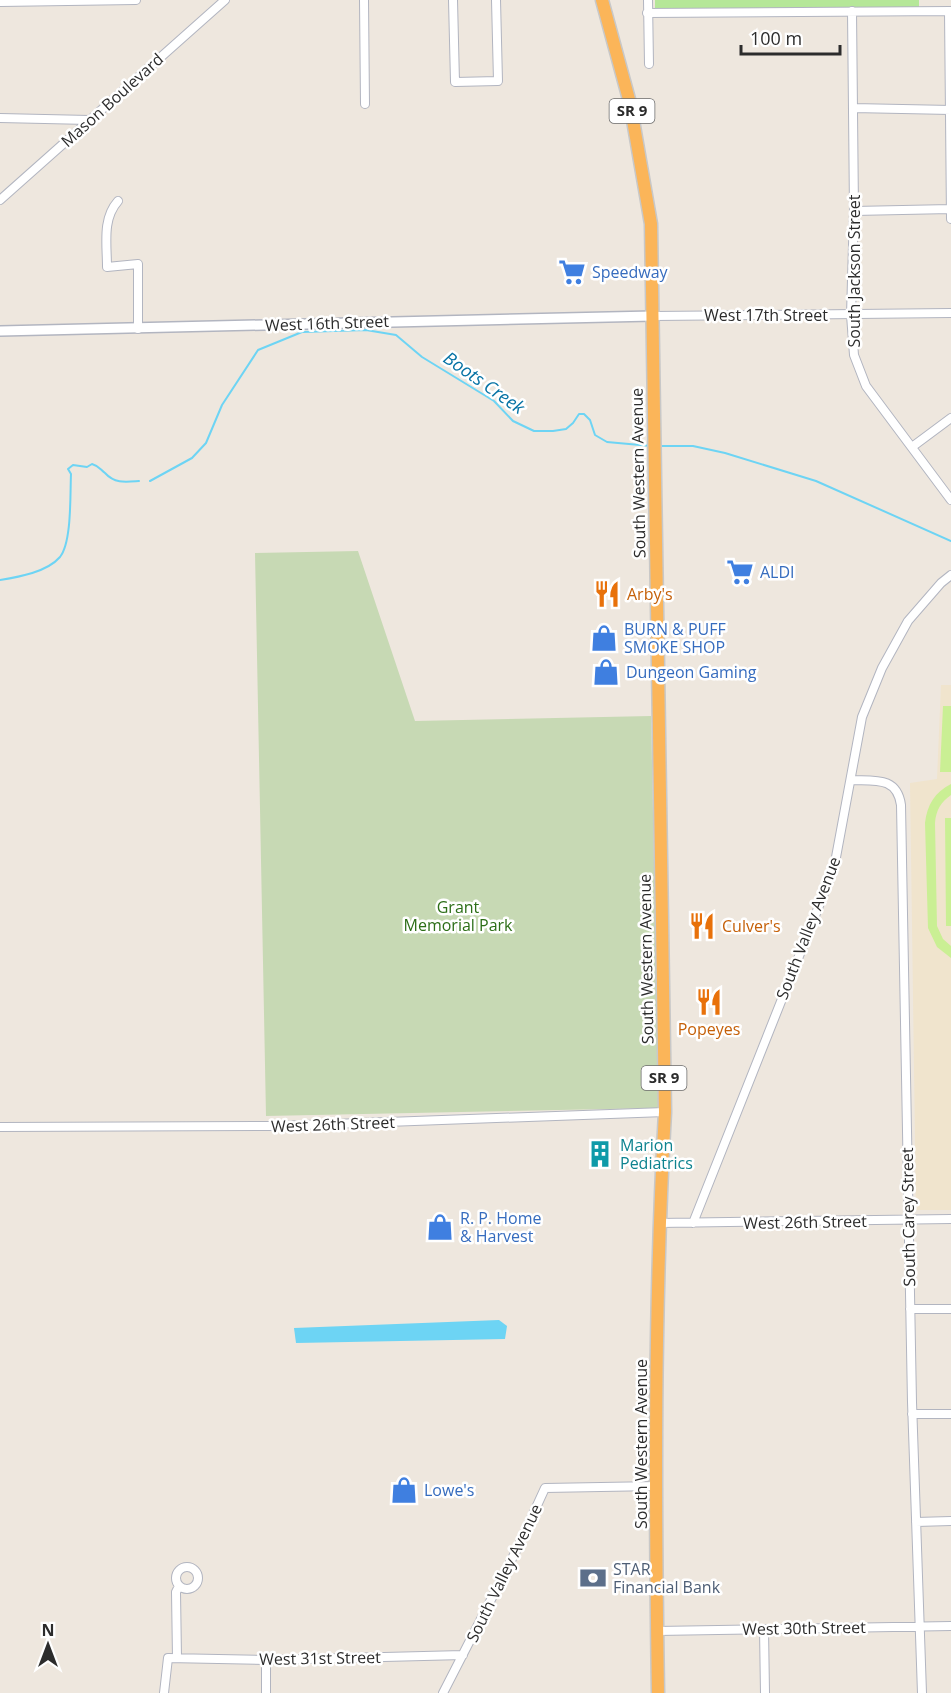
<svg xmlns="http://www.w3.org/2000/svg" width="951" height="1693" font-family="'Open Sans',sans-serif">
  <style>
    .education { fill: #f0e4cd }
    .green { fill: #b5e798 }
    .cemetery { fill: #c7d9b4 }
    .pitch { fill: #caef94 }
    .water { fill: #6dd4f4 }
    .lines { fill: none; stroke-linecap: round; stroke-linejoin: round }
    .stream { stroke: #6dd4f4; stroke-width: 2 }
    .minor-casing { stroke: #b2b5c0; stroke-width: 10 }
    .tertiary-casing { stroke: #b2b5c0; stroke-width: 12 }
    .trunk-casing { stroke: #c8c8c8; stroke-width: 15 }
    .minor { stroke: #fff; stroke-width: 8 }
    .tertiary { stroke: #fff; stroke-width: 9 }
    .trunk { stroke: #fbb559; stroke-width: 12 }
    .labels { text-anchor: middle; stroke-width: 5; stroke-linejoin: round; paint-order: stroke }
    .shield { fill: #fff; stroke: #6b6b6b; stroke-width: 1.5 }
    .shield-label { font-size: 15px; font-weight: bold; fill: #2c2c2c }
    .street-label { font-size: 16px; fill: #2c2c2c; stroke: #fff }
    .shop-label { font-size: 16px; fill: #366cbe; stroke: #fff; text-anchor: start }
    .food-label { font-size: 16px; fill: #c56008; stroke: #fff; text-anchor: start }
    .park-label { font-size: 16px; fill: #2c6e17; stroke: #fff }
    .culture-label { font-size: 16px; fill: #0d838f; stroke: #fff; text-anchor: start }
    .service-label { font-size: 16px; fill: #4e5e75; stroke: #fff; text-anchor: start }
    .water-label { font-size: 18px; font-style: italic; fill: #0773a5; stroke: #fff }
  </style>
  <rect width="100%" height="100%" fill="#eee7de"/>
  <path class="education" d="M941,685H951V1210H916L910,783L937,779Z"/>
  <path class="green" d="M655,0H919V8L655,9Z"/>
  <path class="cemetery" d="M358,551L415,721L651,716L659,1108L266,1116L255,553Z"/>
  <path class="pitch" d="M943,706H951V772H940Z
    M951,784V795C941,802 936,810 935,823L937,926L943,939L951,946V958L937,947L928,928L925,823C927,805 935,792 951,784Z
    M945,818H951V926H946Z"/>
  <path class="water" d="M499,1320L507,1326L505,1339L296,1343L294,1328Z"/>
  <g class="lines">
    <path class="stream" d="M660,446H693L725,453L816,481L951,541
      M150,481L192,458L206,443L222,405L258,350L302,332L366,330L396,335L422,357L494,401L513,421L534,431H553L566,429L573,423L579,414H584L590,420L595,435L607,442L651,446
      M0,580C19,577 47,572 60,557C72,542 70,494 71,474L68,469L73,465L87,467L92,464C99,466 100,469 105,473C115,484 126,482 139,481"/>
    <defs>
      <path id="minor" d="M364,0L365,104
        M453,0L455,82L498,81L496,0
        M648,0L649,64
        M0,2L136,0
        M852,11L854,211L851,315L854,355L866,386L951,500
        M949,11L951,219
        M647,13L951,11
        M853,108L951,110
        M0,118L89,120
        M0,200L225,0
        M118,201C102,219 107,244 107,267L138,264V329
        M854,211L951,209
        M653,316L951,313
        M912,447L951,418
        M851,780C874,781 897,776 901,805L912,1402L922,1693
        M0,1127L278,1126L665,1112
        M659,1223L951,1219
        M693,1223L834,868L862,717L882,668L908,621L941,583L951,575
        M910,1309H951
        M912,1414H951
        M916,1522L951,1521
        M176 1578a11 11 0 1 1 22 0a11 11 0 1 1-22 0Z
        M764,1629L765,1693
        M657,1631L951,1626
        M177,1658L176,1592L179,1586
        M266,1660V1693
        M164,1693L168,1658L266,1660L463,1655
        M443,1693L518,1547L545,1488L657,1486"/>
      <path id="tertiary" d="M0,331L653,316"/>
      <path id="trunk" d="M602,0L630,103L651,224L665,1112C654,1305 655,1499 658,1693"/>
    </defs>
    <use href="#minor" class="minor-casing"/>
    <use href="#tertiary" class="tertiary-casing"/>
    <use href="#trunk" class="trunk-casing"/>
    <use href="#minor" class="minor"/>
    <use href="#tertiary" class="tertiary"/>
    <use href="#trunk" class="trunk"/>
  </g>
  <defs>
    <symbol id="supermarket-bare" viewBox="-9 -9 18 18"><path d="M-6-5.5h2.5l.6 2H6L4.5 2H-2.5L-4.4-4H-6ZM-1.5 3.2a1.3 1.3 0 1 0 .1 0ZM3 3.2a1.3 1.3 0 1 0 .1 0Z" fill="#3f7fe0" stroke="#fff" stroke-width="2.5" paint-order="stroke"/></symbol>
    <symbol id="restaurant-bare" viewBox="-9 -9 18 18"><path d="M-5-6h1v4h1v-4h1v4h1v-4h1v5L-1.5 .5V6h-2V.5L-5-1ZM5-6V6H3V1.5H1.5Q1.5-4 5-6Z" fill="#e8710a" stroke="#fff" stroke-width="2.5" paint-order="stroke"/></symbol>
    <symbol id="shop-bare" viewBox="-9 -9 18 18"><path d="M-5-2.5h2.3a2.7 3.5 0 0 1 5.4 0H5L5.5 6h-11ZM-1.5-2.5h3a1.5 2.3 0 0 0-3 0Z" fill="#3f7fe0" stroke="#fff" stroke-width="2.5" paint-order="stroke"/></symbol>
    <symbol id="building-bare" viewBox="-9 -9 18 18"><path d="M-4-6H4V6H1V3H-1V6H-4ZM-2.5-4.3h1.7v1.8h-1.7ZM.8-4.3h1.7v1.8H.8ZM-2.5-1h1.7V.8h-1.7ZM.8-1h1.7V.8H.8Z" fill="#0f9aa8" stroke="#fff" stroke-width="2.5" paint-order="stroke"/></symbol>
    <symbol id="bank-bare" viewBox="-9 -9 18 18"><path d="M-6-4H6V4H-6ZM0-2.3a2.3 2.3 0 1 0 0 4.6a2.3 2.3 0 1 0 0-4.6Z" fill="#5c6f8a" stroke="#fff" stroke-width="2.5" paint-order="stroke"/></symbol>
  </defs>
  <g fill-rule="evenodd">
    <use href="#supermarket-bare" x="553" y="253" width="38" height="38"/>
    <use href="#supermarket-bare" x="721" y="553" width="38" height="38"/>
    <use href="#restaurant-bare" x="588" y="575" width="38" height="38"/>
    <use href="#shop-bare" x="585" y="619" width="38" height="38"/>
    <use href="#shop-bare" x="587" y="653" width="38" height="38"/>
    <use href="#restaurant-bare" x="683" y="907" width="38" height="38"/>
    <use href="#restaurant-bare" x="690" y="983" width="38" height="38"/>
    <use href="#building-bare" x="581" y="1135" width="38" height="38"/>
    <use href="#shop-bare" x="421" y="1208" width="38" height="38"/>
    <use href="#shop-bare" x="385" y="1471" width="38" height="38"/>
    <use href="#bank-bare" x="574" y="1559" width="38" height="38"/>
  </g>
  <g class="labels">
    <g class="shield">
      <rect x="609.5" y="99" width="45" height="24" rx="4.5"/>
      <rect x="641.5" y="1066" width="45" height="24" rx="4.5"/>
    </g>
    <g class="shield-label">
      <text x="632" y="116">SR 9</text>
      <text x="664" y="1083">SR 9</text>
    </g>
    <g class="street-label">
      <text transform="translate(112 100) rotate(-42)" y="6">Mason Boulevard</text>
      <text transform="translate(854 271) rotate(-90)" y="6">South Jackson Street</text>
      <text x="766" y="321">West 17th Street</text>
      <text transform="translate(327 323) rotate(-2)" y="6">West 16th Street</text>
      <text transform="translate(638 473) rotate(-91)" y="6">South Western Avenue</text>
      <text transform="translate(808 928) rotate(-69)" y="6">South Valley Avenue</text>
      <text transform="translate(646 959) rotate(-91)" y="6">South Western Avenue</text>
      <text transform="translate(333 1124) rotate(-2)" y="6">West 26th Street</text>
      <text transform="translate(908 1217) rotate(-91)" y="6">South Carey Street</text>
      <text transform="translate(805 1222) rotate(-1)" y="6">West 26th Street</text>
      <text transform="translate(641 1444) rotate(-90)" y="6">South Western Avenue</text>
      <text transform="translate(504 1573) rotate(-64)" y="6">South Valley Avenue</text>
      <text transform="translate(804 1628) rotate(-1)" y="6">West 30th Street</text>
      <text transform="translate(320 1658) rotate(-1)" y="6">West 31st Street</text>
    </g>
    <g class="shop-label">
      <text x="592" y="278">Speedway</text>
      <text x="760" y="578">ALDI</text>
      <text x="624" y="635">BURN &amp; PUFF<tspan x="624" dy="18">SMOKE SHOP</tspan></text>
      <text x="626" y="678">Dungeon Gaming</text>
      <text x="460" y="1224">R. P. Home<tspan x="460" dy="18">&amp; Harvest</tspan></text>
      <text x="424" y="1496">Lowe's</text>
    </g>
    <g class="food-label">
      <text x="627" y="600">Arby's</text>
      <text x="722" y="932">Culver's</text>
      <text x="709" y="1035" text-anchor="middle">Popeyes</text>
    </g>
    <g class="park-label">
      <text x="458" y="913">Grant<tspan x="458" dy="18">Memorial Park</tspan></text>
    </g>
    <g class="culture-label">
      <text x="620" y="1151">Marion<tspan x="620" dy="18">Pediatrics</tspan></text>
    </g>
    <g class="service-label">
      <text x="613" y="1575">STAR<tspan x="613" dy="18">Financial Bank</tspan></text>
    </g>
    <g class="water-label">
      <text transform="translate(484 383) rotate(35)" y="6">Boots Creek</text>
    </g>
  </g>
  <g transform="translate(48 1645)" stroke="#ffffff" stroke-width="4.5" paint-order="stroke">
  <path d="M0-4.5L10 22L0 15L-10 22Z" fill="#2c2c2c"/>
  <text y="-9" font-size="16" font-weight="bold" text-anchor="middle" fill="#2c2c2c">N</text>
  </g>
  <path d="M741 45v9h99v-9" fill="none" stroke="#2c2c2c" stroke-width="3"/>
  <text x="750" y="45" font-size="18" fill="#2c2c2c" stroke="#ffffff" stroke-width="4.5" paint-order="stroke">100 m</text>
</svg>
